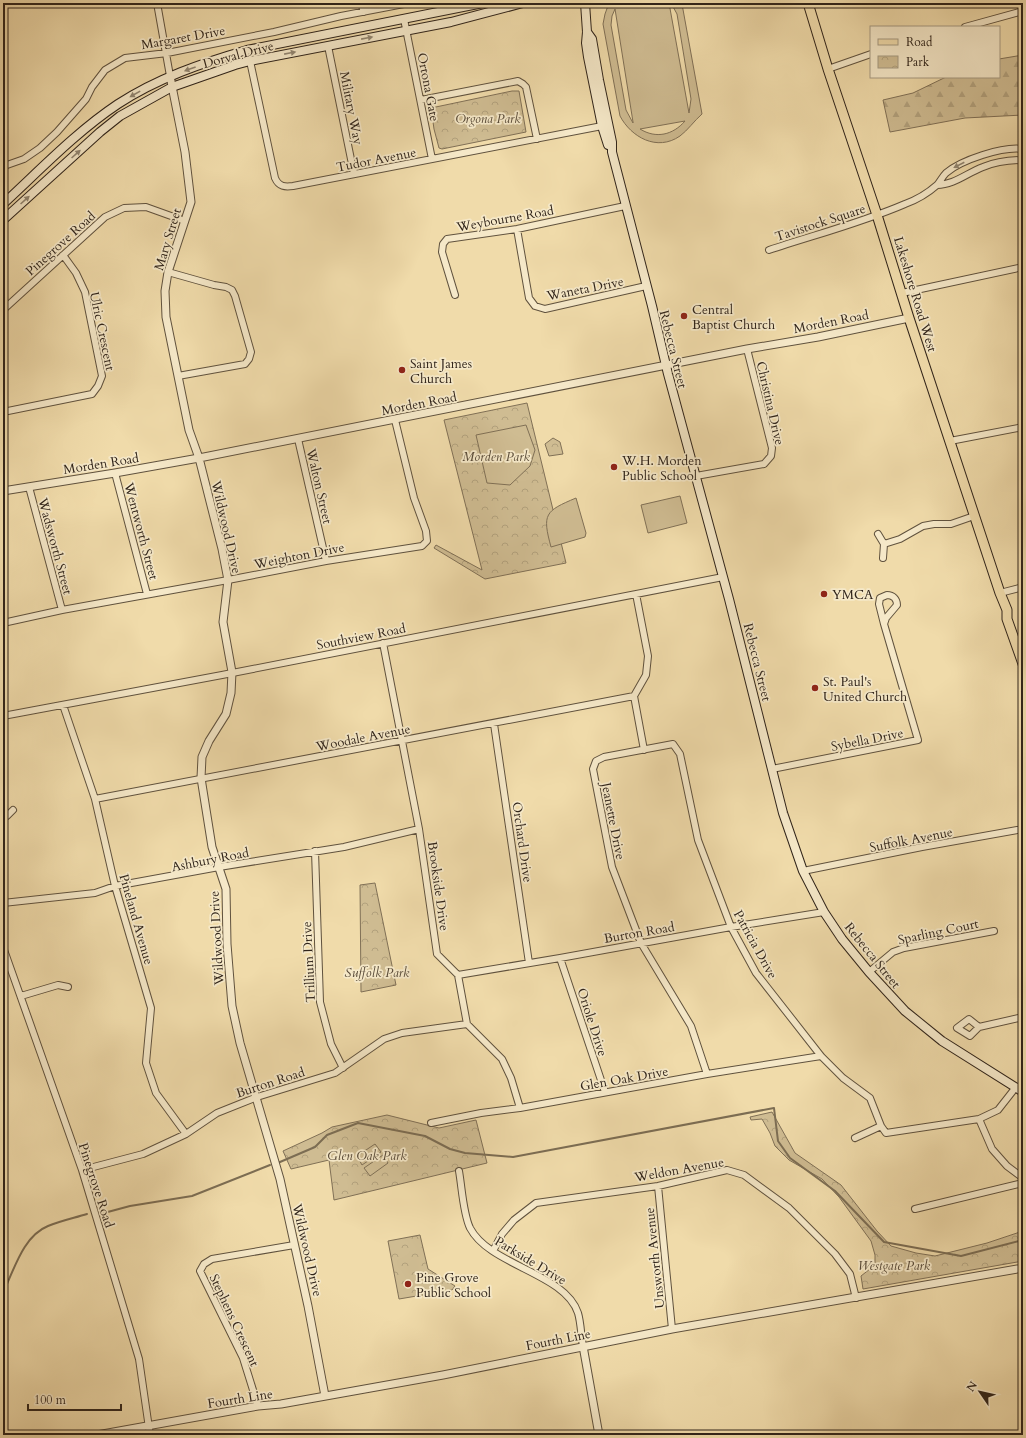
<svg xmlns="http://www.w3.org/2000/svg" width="1026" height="1438" font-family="Cardo,serif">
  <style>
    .forest { fill: url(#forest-firs); stroke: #807056 }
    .park { fill: url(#park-crowns); stroke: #807056 }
    .pitch { fill: #cfbc92; stroke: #807056; fill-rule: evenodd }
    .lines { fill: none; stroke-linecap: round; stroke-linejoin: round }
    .stream { stroke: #7c6d53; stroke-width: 2 }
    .minor-casing { stroke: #60523e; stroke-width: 8 }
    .tertiary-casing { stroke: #60523e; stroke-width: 9 }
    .secondary-casing { stroke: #30241a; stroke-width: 10 }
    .primary-casing { stroke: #30241a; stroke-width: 11 }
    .minor { stroke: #f5e8c8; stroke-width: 6 }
    .tertiary { stroke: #f5e8c8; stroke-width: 7 }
    .secondary { stroke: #f5e8c8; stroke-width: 8 }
    .primary { stroke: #f0dbaa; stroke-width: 9 }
    .oneway { fill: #928671 }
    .poi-dot { fill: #8f2418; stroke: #f5e8c8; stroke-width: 1.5 }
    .labels { text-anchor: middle; stroke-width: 3.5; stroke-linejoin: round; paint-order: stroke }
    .street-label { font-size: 13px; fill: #30241a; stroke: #f5e8c8 }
    .park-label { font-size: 13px; font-style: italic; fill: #584a38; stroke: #f5e8c8 }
    .poi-label { font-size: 13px; fill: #30241a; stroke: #f5e8c8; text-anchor: start }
  </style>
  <defs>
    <pattern id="forest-firs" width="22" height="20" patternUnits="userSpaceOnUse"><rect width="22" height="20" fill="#cfbc92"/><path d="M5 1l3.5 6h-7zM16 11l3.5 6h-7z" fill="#b2a17d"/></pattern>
    <pattern id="park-crowns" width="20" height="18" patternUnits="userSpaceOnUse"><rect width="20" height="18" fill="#cfbc92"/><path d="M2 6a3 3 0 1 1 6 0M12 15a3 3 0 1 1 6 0" fill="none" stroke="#b2a17d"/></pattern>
  </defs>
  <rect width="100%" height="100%" fill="#f0dbaa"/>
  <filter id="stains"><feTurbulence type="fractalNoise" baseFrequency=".005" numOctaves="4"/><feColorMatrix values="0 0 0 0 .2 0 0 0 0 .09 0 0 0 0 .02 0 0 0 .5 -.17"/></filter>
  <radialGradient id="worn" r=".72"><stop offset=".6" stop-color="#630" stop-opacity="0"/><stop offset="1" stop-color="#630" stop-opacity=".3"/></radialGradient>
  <path class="forest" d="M1023,55V115L965,118L890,132L883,100L913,93L946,77H999V59Z"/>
  <path class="park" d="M512,91H519L526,132L442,149L439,148L434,129L431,108Z
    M527,403L566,563L485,579L434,548L436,545L482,570L444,420Z
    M553,438L560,442L563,454L549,456L545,444Z
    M375,883L396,985L361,992L360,885Z
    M772,1112L795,1153L841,1185L877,1231L891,1246L916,1253L935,1256L987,1243L1023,1231V1261L863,1289L861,1276L875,1265V1255L871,1241L839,1197L822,1179L789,1160L775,1146L770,1133L762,1119L751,1120L750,1117Z
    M387,1115L439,1128L476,1120L487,1163L334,1200L329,1160L291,1169L283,1151L322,1133L332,1127Z
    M420,1235L428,1269L455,1286L452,1290L399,1299L388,1241Z"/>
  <path class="pitch" d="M609,3H669L689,113L691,99L677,14L671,3L682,4L702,114C694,121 688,130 680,136C657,152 631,137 620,116L603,24L605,14ZM615,9L633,122V123L626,110L611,25L612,16ZM685,121C673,135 656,139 640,129Z
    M526,425L535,450L530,466L510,485L487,483L476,435Z
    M680,496L687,523L648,533L641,505Z
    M576,498L586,533L585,537L551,547C542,514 545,511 576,498Z
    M375,1144L381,1152L362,1165L357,1156Z
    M383,1155L388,1163L370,1176L364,1168Z"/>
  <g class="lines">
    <path class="stream" d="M280,1162L315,1147L327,1135L358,1123L425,1136L450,1149L465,1153L513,1157L774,1108L778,1141L790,1158L835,1191L884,1242L961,1256L1023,1240
      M104,1213L130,1206L192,1196L270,1165
      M3,1293C14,1270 23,1236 48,1226C60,1221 74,1218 87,1214"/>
    <defs>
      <path id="minor" d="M157,3L170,76
        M361,3L364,12
        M404,19L432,159
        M965,27L1023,11
        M328,46L354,174
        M250,61L275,178C279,187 285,187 293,186L602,126
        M828,69L871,54
        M421,100L518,81L523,84L526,87L537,139
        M3,164L7,165L24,159L40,148L57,132L86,99L92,87L105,70L125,58L167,53L274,32L341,16L409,3
        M937,185C954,185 967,173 983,167C995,162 1010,160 1023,160
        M517,229L529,298L535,306L545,309L646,286
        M769,250C814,235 861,223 905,204C916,200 928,193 937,185C940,182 942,177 946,173C961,160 1003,146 1023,149
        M168,272L214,285L226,287L232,290L235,296L251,352L249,359L245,364L178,376
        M902,293L1023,267
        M455,295L442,252L443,244L447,239L517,229L625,206
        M3,310L105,217L124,208L146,207L185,221
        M3,412L92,394L98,386L102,376L85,292L76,273L63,255
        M298,439L326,561
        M950,441L1023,427
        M115,473L147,594
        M696,476L764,464L771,456L772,448L747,349
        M29,487L62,610
        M878,534L884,544L883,558
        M884,544L900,539L923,526L934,524H951L974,516
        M1000,593L1023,587
        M636,594L648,656L646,675L634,696L644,750
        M887,595C893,595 897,599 897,605L886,618L884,624L879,604L880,598Z
        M3,623L62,610L228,580L326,561L422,546L427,541L426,531L414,498L395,420
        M383,643L419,829L437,954L458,975L467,1024L502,1059L511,1078L520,1108
        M63,705L95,799L115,886L151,1008L146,1063L156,1093L186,1134
        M3,716L222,675L723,577
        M494,724L529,963
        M772,769L918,740L884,624
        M95,799L634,696
        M3,816H7L13,810
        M315,851L320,1002L331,1044L343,1068
        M803,871L922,847L1023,829
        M3,903L95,893L115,886L219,867L344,847L419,829
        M3,947L82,1170L139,1359L150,1435
        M560,958L605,1092
        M869,972L893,952L904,948L994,931
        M458,975L560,958L731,927L824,912
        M21,996L58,985L68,987
        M979,1027L969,1019L957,1028L970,1036L979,1027L1023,1017
        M707,1074L691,1026L641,943L612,867L593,769L596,761L604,757L673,744L680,754L698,840L731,927L756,973L821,1056L843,1078L870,1098L881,1126L886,1133L979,1119L998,1110L1016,1087
        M979,1119L992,1149L1007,1166L1023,1178
        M431,1123L481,1113L520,1108L707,1074L821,1056
        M855,1138L881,1126
        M82,1170L143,1154L186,1134L217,1113L257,1097L335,1073L384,1039L402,1033L467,1024
        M459,1171C462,1188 463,1213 470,1228C490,1266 565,1273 578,1313C581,1323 581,1336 583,1346
        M658,1186L672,1329
        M915,1209L1023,1183
        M493,1251L502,1234L514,1220L536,1203L658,1186L727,1170L744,1175L789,1208L835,1254L850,1274L856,1298
        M258,1406L243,1358L200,1271L204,1264L212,1259L294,1245"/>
      <path id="tertiary" d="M170,76L185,152L191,202L168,272L165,291L166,317L189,430L199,458L222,549L228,580L223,622L232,672L231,693L226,714L209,741L202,757L201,778L212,847L226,889L227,944L232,1006L240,1043L280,1179L308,1306L325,1396
        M3,491L115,473L199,458L747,349L818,337L909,318
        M583,1346L599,1435
        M97,1435L258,1406L281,1404L443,1375L672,1329L1023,1268"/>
      <path id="secondary" d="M585,3L587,32L586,43L588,57L602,126L608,145
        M587,32L592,39L599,80L612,142V152L652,306L668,374L729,599L783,813L803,871L824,912L842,939L869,972L905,1011L942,1041L1023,1092
        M3,204C40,170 76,132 118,104C158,78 202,63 247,50L483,3
        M3,220L100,132L120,116L172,87L235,65L250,61L451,22L523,3"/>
      <path id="primary" d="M808,3L828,69L877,215L909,318L1000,593L1007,610V619L1023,664"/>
    </defs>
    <use href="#minor" class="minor-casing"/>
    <use href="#tertiary" class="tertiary-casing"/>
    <use href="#secondary" class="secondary-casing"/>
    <use href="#primary" class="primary-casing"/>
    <use href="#minor" class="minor"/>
    <use href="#tertiary" class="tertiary"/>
    <use href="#secondary" class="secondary"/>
    <use href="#primary" class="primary"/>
  </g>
  <defs><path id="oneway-solid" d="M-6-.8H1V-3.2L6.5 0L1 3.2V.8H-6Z"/></defs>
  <g class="oneway">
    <use href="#oneway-solid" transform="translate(367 38) rotate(-11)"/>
    <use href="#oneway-solid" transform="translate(290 53) rotate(-11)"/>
    <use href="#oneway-solid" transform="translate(190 69) rotate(160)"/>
    <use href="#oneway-solid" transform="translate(135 94) rotate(151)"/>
    <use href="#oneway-solid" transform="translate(76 154) rotate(-42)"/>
    <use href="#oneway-solid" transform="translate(959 165) rotate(153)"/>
    <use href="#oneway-solid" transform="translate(25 200) rotate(-42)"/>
  </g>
  <g class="poi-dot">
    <circle cx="684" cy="316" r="4"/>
    <circle cx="402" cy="370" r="4"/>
    <circle cx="614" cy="467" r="4"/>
    <circle cx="824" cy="594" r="4"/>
    <circle cx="815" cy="688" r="4"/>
    <circle cx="408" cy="1284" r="4"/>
  </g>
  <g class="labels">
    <g class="street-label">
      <text transform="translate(183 37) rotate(-10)" y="5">Margaret Drive</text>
      <text transform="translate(238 54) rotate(-15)" y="5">Dorval Drive</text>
      <text transform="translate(429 87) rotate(79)" y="5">Ortona Gate</text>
      <text transform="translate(352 108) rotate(79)" y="5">Military Way</text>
      <text transform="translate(376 159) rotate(-11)" y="5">Tudor Avenue</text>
      <text transform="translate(505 218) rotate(-10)" y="5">Weybourne Road</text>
      <text transform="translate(820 222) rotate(-18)" y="5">Tavistock Square</text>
      <text transform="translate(167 239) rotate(-73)" y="5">Mary Street</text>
      <text transform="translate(60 243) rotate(-42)" y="5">Pinegrove Road</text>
      <text transform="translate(585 288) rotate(-11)" y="5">Waneta Drive</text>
      <text transform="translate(916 294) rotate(73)" y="5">Lakeshore Road West</text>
      <text transform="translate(831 321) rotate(-11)" y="5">Morden Road</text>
      <text transform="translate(103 331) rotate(78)" y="5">Ulric Crescent</text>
      <text transform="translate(674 349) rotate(76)" y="5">Rebecca Street</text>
      <text transform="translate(419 403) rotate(-11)" y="5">Morden Road</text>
      <text transform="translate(771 403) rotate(77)" y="5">Christina Drive</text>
      <text transform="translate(101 463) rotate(-9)" y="5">Morden Road</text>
      <text transform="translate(320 486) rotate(77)" y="5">Walton Street</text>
      <text transform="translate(227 527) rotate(77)" y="5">Wildwood Drive</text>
      <text transform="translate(142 531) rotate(75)" y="5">Wentworth Street</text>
      <text transform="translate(56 546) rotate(75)" y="5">Wadsworth Street</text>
      <text transform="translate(299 555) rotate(-11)" y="5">Weighton Drive</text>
      <text transform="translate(361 636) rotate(-11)" y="5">Southview Road</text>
      <text transform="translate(758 662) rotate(76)" y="5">Rebecca Street</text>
      <text transform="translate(363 737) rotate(-11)" y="5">Woodale Avenue</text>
      <text transform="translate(867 739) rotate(-11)" y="5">Sybella Drive</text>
      <text transform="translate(614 821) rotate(79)" y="5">Jeanette Drive</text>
      <text transform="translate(911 839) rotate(-11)" y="5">Suffolk Avenue</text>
      <text transform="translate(523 842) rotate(82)" y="5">Orchard Drive</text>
      <text transform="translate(210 859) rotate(-11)" y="5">Ashbury Road</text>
      <text transform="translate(439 886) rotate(82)" y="5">Brookside Drive</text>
      <text transform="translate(137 919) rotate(74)" y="5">Pineland Avenue</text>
      <text transform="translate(938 931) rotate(-12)" y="5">Sparling Court</text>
      <text transform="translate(639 932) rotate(-10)" y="5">Burton Road</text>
      <text transform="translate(216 938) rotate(-93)" y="5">Wildwood Drive</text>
      <text transform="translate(756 944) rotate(61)" y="5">Patricia Drive</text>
      <text transform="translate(873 955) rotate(51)" y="5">Rebecca Street</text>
      <text transform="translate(308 962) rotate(-93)" y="5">Trillium Drive</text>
      <text transform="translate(593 1022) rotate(72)" y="5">Oriole Drive</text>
      <text transform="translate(624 1078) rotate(-10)" y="5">Glen Oak Drive</text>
      <text transform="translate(270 1082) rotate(-18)" y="5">Burton Road</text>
      <text transform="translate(679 1169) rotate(-10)" y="5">Weldon Avenue</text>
      <text transform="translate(97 1185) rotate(72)" y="5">Pinegrove Road</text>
      <text transform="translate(308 1250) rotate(77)" y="5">Wildwood Drive</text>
      <text transform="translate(654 1258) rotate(-96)" y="5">Unsworth Avenue</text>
      <text transform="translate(531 1260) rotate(31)" y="5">Parkside Drive</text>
      <text transform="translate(235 1320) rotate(65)" y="5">Stephens Crescent</text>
      <text transform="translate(558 1339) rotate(-11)" y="5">Fourth Line</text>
      <text transform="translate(240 1398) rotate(-9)" y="5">Fourth Line</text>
    </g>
    <g class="park-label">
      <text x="488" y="123">Orgona Park</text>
      <text x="496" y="461">Morden Park</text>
      <text x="377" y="977">Suffolk Park</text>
      <text x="367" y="1160">Glen Oak Park</text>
      <text x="894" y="1270">Westgate Park</text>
    </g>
    <g class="poi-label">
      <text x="692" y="314">Central<tspan x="692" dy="15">Baptist Church</tspan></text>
      <text x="410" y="368">Saint James<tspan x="410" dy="15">Church</tspan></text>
      <text x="622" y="465">W.H. Morden<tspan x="622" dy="15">Public School</tspan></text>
      <text x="832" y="599">YMCA</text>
      <text x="823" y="686">St. Paul's<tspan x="823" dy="15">United Church</tspan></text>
      <text x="416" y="1282">Pine Grove<tspan x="416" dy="15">Public School</tspan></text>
    </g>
  </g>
  <rect width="1026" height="1438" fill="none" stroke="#f0dbaa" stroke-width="16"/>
  <rect x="4" y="4" width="1018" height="1430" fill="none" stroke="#30241a" stroke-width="2"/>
  <rect x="8" y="8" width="1010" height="1422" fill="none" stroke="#30241a"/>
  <rect x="870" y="26" width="130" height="52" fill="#f5e8c8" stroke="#a69a82"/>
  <rect x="878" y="39" width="20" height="6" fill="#f0dbaa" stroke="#a69a82"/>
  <text x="906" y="46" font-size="12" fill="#30241a">Road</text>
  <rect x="878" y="56" width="20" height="12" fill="url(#park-crowns)" stroke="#a69a82"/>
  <text x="906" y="66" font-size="12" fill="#30241a">Park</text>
  <g transform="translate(980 1392) rotate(304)" stroke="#f5e8c8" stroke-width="3" paint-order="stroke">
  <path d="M0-3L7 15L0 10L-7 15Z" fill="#30241a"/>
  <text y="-6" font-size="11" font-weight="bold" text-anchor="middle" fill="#30241a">N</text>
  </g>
  <path d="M28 1404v6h93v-6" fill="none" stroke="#30241a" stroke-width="2"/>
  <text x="34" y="1404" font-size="12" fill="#30241a" stroke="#f5e8c8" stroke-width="3" paint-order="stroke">100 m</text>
  <rect width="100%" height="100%" filter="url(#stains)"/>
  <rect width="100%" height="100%" fill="url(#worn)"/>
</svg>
